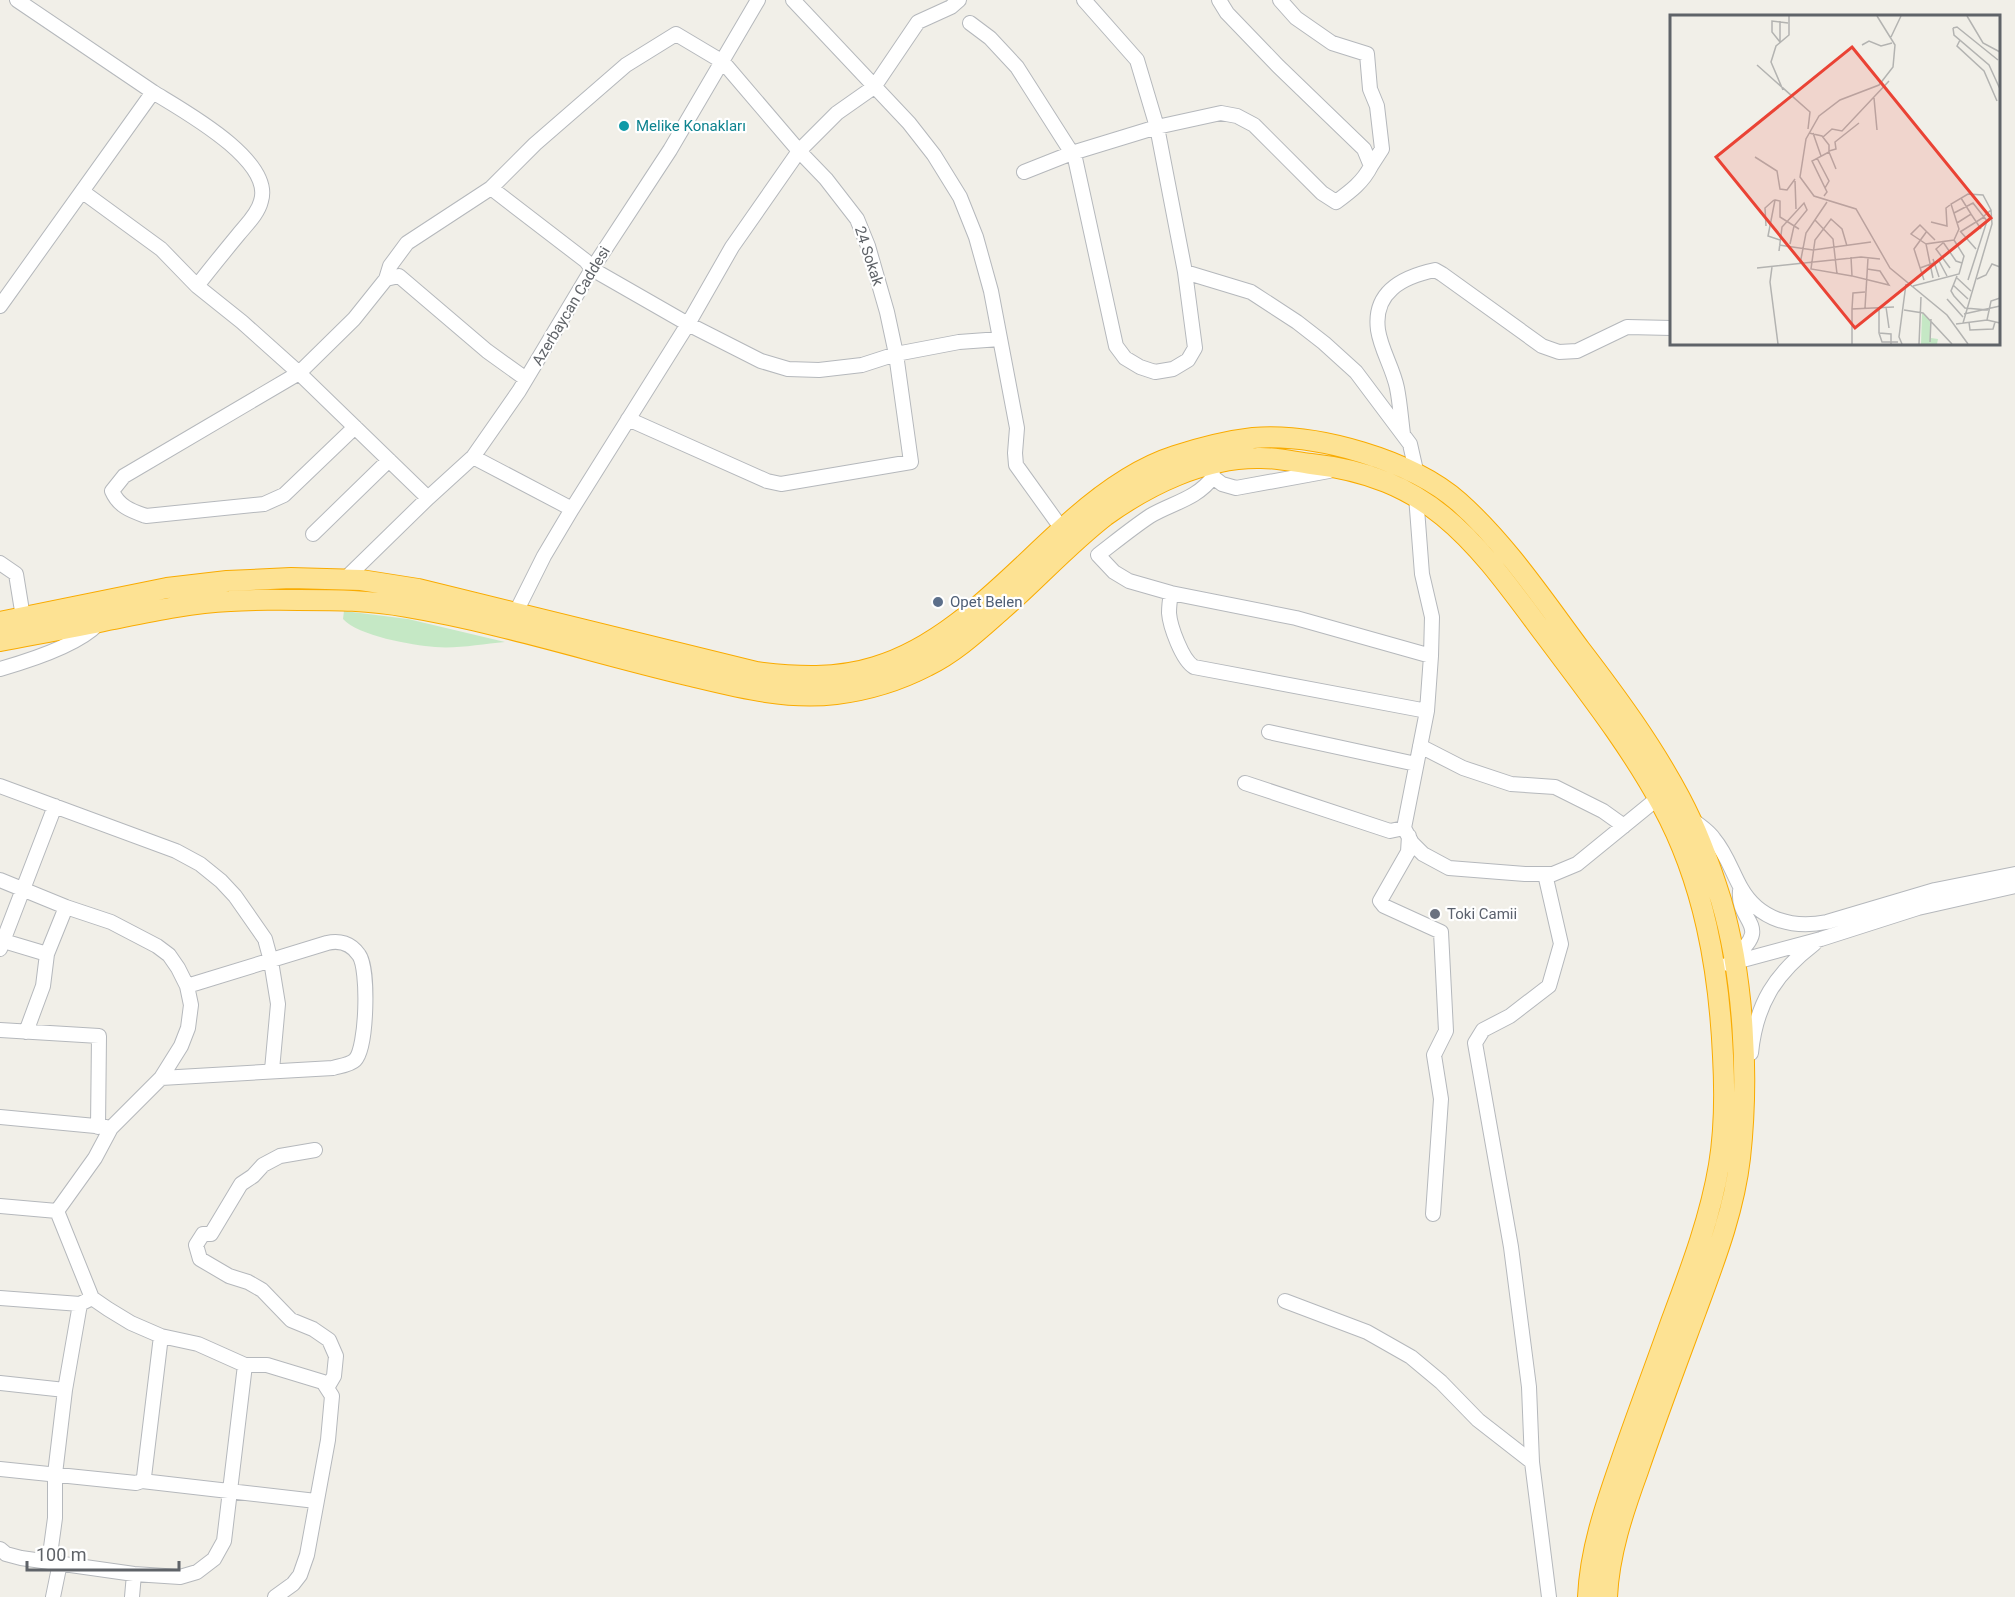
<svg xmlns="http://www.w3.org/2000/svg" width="2015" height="1597" font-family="Roboto,sans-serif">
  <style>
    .green { fill: #c5e8c5 }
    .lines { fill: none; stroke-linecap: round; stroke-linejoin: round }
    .minor-casing { stroke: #b5b8bc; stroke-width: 16 }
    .highway-casing { stroke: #f9ab00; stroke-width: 22 }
    .minor { stroke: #fff; stroke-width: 14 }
    .highway { stroke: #fde293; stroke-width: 20 }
    .culture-dot { fill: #0f9aa8; stroke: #fff; stroke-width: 2 }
    .service-dot { fill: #5c6f8a; stroke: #fff; stroke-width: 2 }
    .worship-dot { fill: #6b7280; stroke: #fff; stroke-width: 2 }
    .labels { text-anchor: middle; stroke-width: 4.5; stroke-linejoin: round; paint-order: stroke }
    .culture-label { font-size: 15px; fill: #0d838f; stroke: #fff; text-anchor: start }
    .street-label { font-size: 15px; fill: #5f6368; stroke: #fff }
    .service-label { font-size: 15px; fill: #4e5e75; stroke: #fff; text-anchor: start }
    .worship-label { font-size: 15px; fill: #5b616d; stroke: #fff; text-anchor: start }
    .inset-road { fill: none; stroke: #b3b3b1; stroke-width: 1.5 }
    .view { fill: #ea4335; fill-opacity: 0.15; stroke: #ea4335; stroke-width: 3 }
    .inset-edge { fill: none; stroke: #5f6368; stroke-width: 3 }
  </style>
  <rect width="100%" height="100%" fill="#f1efe8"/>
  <path class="green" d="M344,611L408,619L505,642C482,644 457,649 435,647C412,645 358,636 343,619Z"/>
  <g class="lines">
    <defs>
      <path id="minor" d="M793,0L909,123L934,155L960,197L976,237L991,291L1017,428L1015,453L1016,465L1062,529
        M1280,0L1296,18L1332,43L1367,54L1370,89L1377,106L1382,149L1371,166
        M970,23L990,38L1017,67L1075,158L1116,346L1125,358L1140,367L1155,372L1173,369L1188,360L1195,348L1185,272L1157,127L1137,60L1084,0
        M153,92C182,110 274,160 261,201C258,214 246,225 238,235C224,252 210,269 197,286
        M1024,172L1072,153L1157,127L1221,113L1237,116L1254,125L1322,193L1336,202C1351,191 1363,182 1371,166L1364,149L1278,66L1227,13L1219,0
        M491,188L586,261L592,269L688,324L761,361L788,369L819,370L862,365L896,354L959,342L1000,339
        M83,192L161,249L197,286L242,322L299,373L428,498
        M1185,272L1251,292L1297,322L1324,343L1356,372L1410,444L1417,475
        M386,279L390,266L407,243L491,188L535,144L626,65L676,34L723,62L799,151L826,179L857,219L868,246L887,312L896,354L911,462L781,484L767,481L628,419
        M0,306L153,92L17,0
        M355,427L284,495L264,504L146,516C132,511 119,507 112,491L124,476L299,373L354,319L386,279L399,276L487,351L526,379
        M1403,434C1401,419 1400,403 1397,388C1393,368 1381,350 1378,330C1373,292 1402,277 1435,270L1442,274L1542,346L1559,352L1577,351L1627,327L1672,328
        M1211,456L1213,477C1197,499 1172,503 1150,516C1132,528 1115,542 1098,555L1114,572L1129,581L1171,593L1296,618L1431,656L1427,711L1404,828L1412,843L1423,854L1449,868L1525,874H1553L1577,864L1658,798
        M473,457L572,509
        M1213,477L1222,484L1236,488L1329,471
        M1416,496L1422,574L1432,617L1431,656
        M313,534L389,460
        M0,563L16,574L23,617
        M344,580L428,498L473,457L519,391L592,269L670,150L758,0
        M1171,593C1170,599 1169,606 1169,613C1170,626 1182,660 1194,667L1427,711
        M516,612L544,556L572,509L688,324L732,247L799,151L837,113L874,87L918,22L951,7L959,0
        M0,669C28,661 78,645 98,624
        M1269,732L1416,764
        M1420,746L1463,768L1511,784L1555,787L1603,811L1624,826
        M1245,783L1390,831L1404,828
        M0,786L176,851L200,864L221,881L235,896L265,939L271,961L278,1004L272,1070
        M1693,820C1700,826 1709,831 1714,839C1726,853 1732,872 1741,888C1759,920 1793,929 1827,922L1935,890L2015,874
        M1409,836L1408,852L1380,901L1384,906L1441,932L1446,1031L1434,1055L1441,1099L1433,1214
        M1545,874L1561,944L1549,986L1510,1016L1483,1030L1475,1043L1511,1247L1529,1387L1532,1462L1549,1597
        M0,880L66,907L111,922L157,946L169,955L178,968L187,986L191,1005L188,1028L181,1046L161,1078L111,1128L95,1158L57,1211
        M0,940L47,954
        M0,949L55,806
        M1734,957C1773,925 1737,923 1740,891
        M1728,964L1821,939L1918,908L2015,886
        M0,1030L99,1036L98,1127
        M26,1032L43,986L47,954L66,907
        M1751,1053C1756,1004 1775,974 1814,944
        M161,1078L333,1068C339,1066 350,1065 355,1060C367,1048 369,969 359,955C351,943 339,940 327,943L187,986
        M0,1117L106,1127
        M315,1150L280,1156L263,1165L253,1176L241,1184L211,1234H203L196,1245L200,1259L229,1276L248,1282L262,1290L291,1320L313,1329L329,1340L336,1356L334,1376L327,1388
        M0,1206L57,1211
        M57,1211L92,1298L108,1309L131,1323L161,1336L198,1344L245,1365H267L323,1382L332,1396L328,1440L307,1555L300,1575L293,1584L275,1597
        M0,1298L80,1304L88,1300
        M1285,1301L1367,1332L1411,1357L1441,1382L1478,1420L1532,1462
        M0,1383L65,1390
        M0,1469L136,1483L142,1481L144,1477L161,1336
        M142,1481L316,1501
        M0,1549L6,1554L21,1558L134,1574L180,1577L197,1572L214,1559L224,1541L245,1365
        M49,1562L55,1518V1474L65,1390L80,1304
        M53,1597L60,1563
        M132,1597L134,1574"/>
      <path id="highway" d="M0,622L167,588L227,581L291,578L361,580L418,589L756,672C796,677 837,679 875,667C947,646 1005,581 1059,532C1092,501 1131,470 1175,456C1200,448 1227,441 1253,438C1317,433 1411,460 1459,502C1506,544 1542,598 1580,649C1616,696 1652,745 1680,798C1697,830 1710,865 1721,900C1744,978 1749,1077 1740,1158C1734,1211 1714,1262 1696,1311C1676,1365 1656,1418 1638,1471C1623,1512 1609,1554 1607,1597
        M0,641C36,634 72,628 108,620C148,612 188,603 230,601C252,599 275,600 298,600C337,600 368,600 407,607C502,623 594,653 687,675C737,687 785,700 836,694C868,690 898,681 927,666C956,652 980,629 1004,608C1037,579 1070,543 1105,516C1148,485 1203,458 1257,458C1275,457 1294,462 1311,464C1433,477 1477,544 1545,635C1586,690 1629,744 1662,805C1704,882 1719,969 1723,1056C1725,1092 1725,1129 1719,1165C1710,1219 1690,1271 1671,1322C1654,1370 1636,1417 1620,1464C1605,1507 1590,1551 1588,1597"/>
    </defs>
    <use href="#minor" class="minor-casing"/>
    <use href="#highway" class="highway-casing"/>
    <use href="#minor" class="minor"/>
    <use href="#highway" class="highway"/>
  </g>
  <circle class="culture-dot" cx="624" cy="126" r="6"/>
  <circle class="service-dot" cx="938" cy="602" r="6"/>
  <circle class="worship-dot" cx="1435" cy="914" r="6"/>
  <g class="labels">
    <g class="culture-label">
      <text x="636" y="131">Melike Konakları</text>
    </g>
    <g class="street-label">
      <text transform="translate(869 256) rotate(72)" y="5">24 Sokak</text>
      <text transform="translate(571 306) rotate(-59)" y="5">Azerbaycan Caddesi</text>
    </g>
    <g class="service-label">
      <text x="950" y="607">Opet Belen</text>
    </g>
    <g class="worship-label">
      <text x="1447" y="919">Toki Camii</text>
    </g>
  </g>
  <g transform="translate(1670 15)">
    <rect width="330" height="330" fill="#f1efe8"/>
    <path d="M252,298L260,305L261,323L268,324L267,329H251Z" fill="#c5e8c5"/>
    <path class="inset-road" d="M207,1L225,30L223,52L209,70L170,85L149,101L136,124L130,162L144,181L186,194L220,253L277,300L298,329M297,1L313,28L330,37M283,13L284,20L319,50L330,74M283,13L287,12L328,45M221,22L231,1M290,25L287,31L314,56L327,86M110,26V6M110,27L102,17V6L118,8M192,30L199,26L211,31L222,28M87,50L140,97L138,114M113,75L101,47L106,31L119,20V1M204,83L207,115M139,118L152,121L159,130V137L142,146L157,177L154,181M143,118L151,141M153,122L162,114L172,116L219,66M159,136L166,134L165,127L189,108M159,137L166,154M85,142L107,156L110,174L117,175L125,164M147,143L159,166L155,173M125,166L126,194M291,183L301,199M284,198L303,188L317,206L298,265M145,205L163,224L167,259M261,207L277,211L276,193L280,190M287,208L301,199L311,214M96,211L95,193L104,185M290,216L306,234M290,217L314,202M110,225L98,221L105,185L110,186V202L129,214M284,225L289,214L281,189L298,179L313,180L321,195L314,201M273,227L286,246L292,248M274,227L266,234L280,253M256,229L241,219L250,210L265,225M109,230L143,235L201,227M177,231L172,214L161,204L145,225L141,254L182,261M109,236L112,212L134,188L137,195L124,211L120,229M181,242L182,261L219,270L210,256L197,254M263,244L269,262M130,249L136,218L157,187M102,252L100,267L108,329M87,253L191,242L210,244M250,253L269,246L277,261M287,261L281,276L284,281L295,293L318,295M263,263L256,229L284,225M287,263L301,276M307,264L316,260L322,249L330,252M254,265L244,234L257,216M283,270L298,284M243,271L289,259L294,241L284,225M277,284L293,302M209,292V318L221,319V329M216,292L219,313M195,293L198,243M182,294L183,278L195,277M234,295L253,298L282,329M294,299L330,291M317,305L321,286L330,283M299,307L300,315L323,314L325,307M293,308L322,209L321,195M286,309L317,305L330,308M209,318L212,327H228M260,327L261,304M182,329V294L224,292M232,329L229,322L236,269M249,329L251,282"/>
    <path class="view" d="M182,32L321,203L185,313L46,142Z"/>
    <rect width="330" height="330" class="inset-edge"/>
  </g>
  <path d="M27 1561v9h152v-9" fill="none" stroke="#5f6368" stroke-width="3"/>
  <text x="36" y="1561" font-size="18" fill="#5f6368" stroke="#ffffff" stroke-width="4.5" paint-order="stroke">100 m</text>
</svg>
